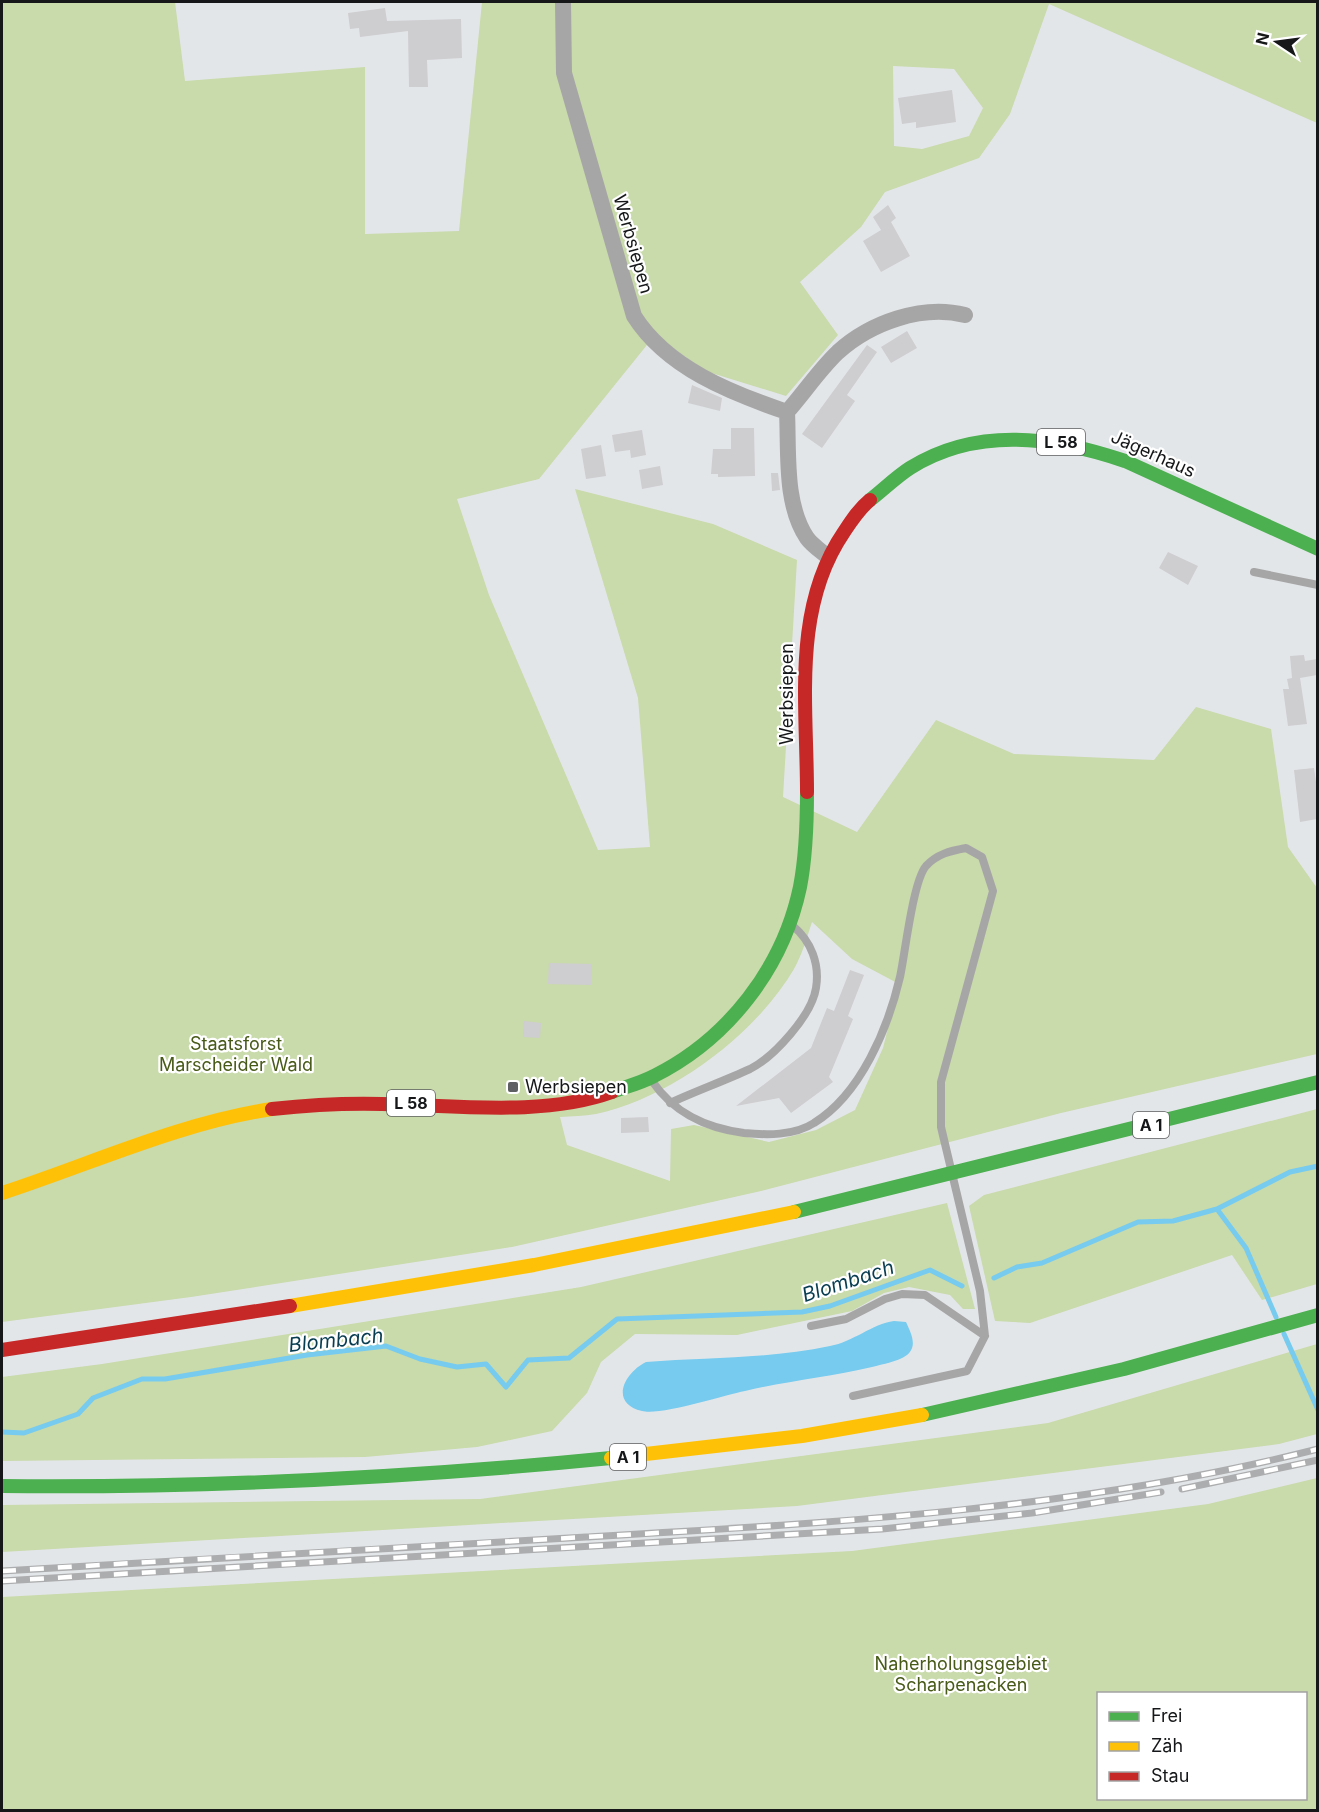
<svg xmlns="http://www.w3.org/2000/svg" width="1319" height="1812" font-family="Inter,sans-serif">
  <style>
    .green { fill: #c9daab; fill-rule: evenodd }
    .water { fill: #76cbef }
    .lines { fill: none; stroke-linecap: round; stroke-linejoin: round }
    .stream { stroke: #76cbef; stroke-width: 5 }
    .building { fill: #cecdd0 }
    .lane { stroke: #a7a6a7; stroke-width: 8 }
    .street { stroke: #a7a6a7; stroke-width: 16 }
    .fast { stroke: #4caf50; stroke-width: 14 }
    .slow { stroke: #ffc107; stroke-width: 14 }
    .jam { stroke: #c62828; stroke-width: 14 }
    .rail-casing { stroke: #acadae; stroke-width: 7 }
    .rail { stroke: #fff; stroke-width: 4.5; stroke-dasharray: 14; stroke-linecap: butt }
    .poi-dot { fill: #5e5f62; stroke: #fff; stroke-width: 2 }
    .labels { text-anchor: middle; stroke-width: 4.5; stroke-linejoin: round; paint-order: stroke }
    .shield { fill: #fff; stroke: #5c5d5e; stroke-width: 1.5 }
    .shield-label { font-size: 16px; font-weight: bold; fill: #161719 }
    .street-label { font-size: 18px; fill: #161719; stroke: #fff }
    .park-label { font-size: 18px; fill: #485a18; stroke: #fff }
    .poi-label { font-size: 18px; fill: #161719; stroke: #fff; text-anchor: start }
    .water-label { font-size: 20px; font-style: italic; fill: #083d51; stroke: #fff }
  </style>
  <rect width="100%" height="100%" fill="#e3e6e9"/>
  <path class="green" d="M2,2H175L185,81L365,67V234L459,231L482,2H1317V123L1049,4L1010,114L979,158L885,192L861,227L800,282L838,335L786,396L705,371L655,335L539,479L457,499L489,595L598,850L650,847L638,698L575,489L713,524L797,560L783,797L857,832L936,720L1014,754L1154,760L1196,707L1271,729L1288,847L1317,888V1054L1061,1113L761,1191L512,1247L191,1297L2,1322ZM893,66L954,69L983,108L969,136L922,149L894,146ZM812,922L852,959L899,984L883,1048L855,1110L816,1130L769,1142L694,1125L671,1129L670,1181L567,1145L560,1117C572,1116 584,1116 596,1114C671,1098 755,1035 794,969C802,955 807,937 812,922Z
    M1317,1109V1284L1262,1300L1232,1255L1030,1323L995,1321L969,1206L984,1195Z
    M947,1203L975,1309H963L950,1295L909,1287L884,1293L852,1311L737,1335L635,1334L601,1362L587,1393L552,1431L477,1447L365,1457L2,1461V1377L102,1364L581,1287Z
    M1317,1344V1434L1279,1444L797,1506L2,1552V1505L480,1499L1048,1423Z
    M1317,1478V1810H2V1597L852,1551L1208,1504ZM1098,1694H1306V1798H1098Z"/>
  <path class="water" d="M894,1321L906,1322C911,1333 918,1346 907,1355C897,1362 883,1364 872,1367C830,1377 787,1381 745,1391C724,1395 660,1416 642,1411C609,1403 624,1373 646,1362C707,1357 770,1359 830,1346C853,1342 872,1324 894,1321Z"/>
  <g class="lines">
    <path class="stream" d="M1217,1209L1246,1248L1276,1317
      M994,1278L1017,1267L1042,1263L1138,1222L1173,1221L1217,1209L1290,1172L1318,1166
      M1284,1334L1318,1410
      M2,1432L24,1433L78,1414L93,1398L142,1379H165L307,1355L386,1346L420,1359L457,1367L486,1364L506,1387L528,1360L569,1358L617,1319L802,1312L830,1306L930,1270L962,1286"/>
  </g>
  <path class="building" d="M385,8L387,21L461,19L462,58L427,60L428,87H409L408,31L360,37L359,28L350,29L348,13Z
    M952,90L956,122L916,128V122L902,124L898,98Z
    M888,205L896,218L891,222L910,256L881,272L863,241L881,230L873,217Z
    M907,331L917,348L891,363L881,347Z
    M867,345L877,352L847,395L855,401L822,448L802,434Z
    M692,385L722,398L720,411L688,403Z
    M731,428H754L755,476L718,477V474H711L713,449H731Z
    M642,430L646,455L631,458L630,450L615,452L612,435Z
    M601,445L606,476L586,479L581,449Z
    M660,466L663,485L642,489L639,470Z
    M771,473H778L780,490L772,491Z
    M1168,552L1198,566L1188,585L1159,568Z
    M1304,655L1305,661L1317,659V675L1300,678L1307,724L1288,726L1283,689H1289L1287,679L1292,678L1290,656Z
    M1314,768L1317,789V819L1300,822L1294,770Z
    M549,963L592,964L591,985L548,984Z
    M850,970L864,975L848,1016L853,1019L829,1077L833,1082L791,1113L779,1098L736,1106L811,1048L827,1008L834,1011Z
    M524,1021L541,1023L540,1038L523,1037Z
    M648,1117L649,1132L621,1133V1118Z"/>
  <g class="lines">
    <path class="lane" d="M1254,572L1318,585
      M652,1081C674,1113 705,1128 744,1133C766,1135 794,1136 814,1123C861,1094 888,1028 900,977C905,954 913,881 926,866C937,854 950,851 966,848L982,857L993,891L941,1082V1127L980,1291L985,1336L967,1371L853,1396
      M670,1103C696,1091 724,1081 750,1069C774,1057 812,1015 816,988C820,964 811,941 793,926
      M811,1326L846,1319L885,1299L902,1294L925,1295L985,1336"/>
    <path class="street" d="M563,2L564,73L634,316C667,368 731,393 787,412
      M787,412C804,393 819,370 838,352C870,323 922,304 965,315
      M787,412C789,452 784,504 807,538C812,545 821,551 828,557"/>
    <path class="fast" d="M870,500C883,490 896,477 910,468C977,426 1054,437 1125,461L1318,549
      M612,1092C625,1087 641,1083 654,1076C728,1039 783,968 800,887C806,856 807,823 807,792
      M794,1212L1318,1082
      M922,1415L1124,1369L1318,1315
      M2,1486C206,1488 408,1478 611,1458"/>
    <path class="slow" d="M2,1193C91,1164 179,1123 272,1109
      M290,1306L534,1265L794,1212
      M611,1458L802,1436L922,1415"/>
    <path class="jam" d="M807,792C807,704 792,608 844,532C852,520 859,509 870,500
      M272,1109C309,1105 345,1103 382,1104C454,1105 543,1117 612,1092
      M2,1350L290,1306"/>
    <defs>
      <path id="rail" d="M1182,1489L1318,1460
        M2,1571C196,1559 391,1548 586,1537C832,1523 1077,1510 1318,1449
        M2,1581L882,1529L1032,1513L1161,1492"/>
    </defs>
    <use href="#rail" class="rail-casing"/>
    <use href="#rail" class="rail"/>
  </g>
  <rect class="poi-dot" x="507" y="1081" width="12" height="12" rx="3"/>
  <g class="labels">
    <g class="shield">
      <rect x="1037" y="429" width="48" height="26" rx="4.5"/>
      <rect x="387" y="1090" width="48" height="26" rx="4.5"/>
      <rect x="1133" y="1112" width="36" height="26" rx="4.5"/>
      <rect x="610" y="1444" width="36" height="26" rx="4.5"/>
    </g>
    <g class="shield-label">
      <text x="1061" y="448">L 58</text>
      <text x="411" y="1109">L 58</text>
      <text x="1151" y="1131">A 1</text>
      <text x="628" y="1463">A 1</text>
    </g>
    <g class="street-label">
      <text transform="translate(633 244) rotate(74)" y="6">Werbsiepen</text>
      <text transform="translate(1153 454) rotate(24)" y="6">Jägerhaus</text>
      <text transform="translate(787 694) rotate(-90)" y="6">Werbsiepen</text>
    </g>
    <g class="park-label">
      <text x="236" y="1050">Staatsforst<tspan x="236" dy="21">Marscheider Wald</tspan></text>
      <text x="961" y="1670">Naherholungsgebiet<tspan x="961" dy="21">Scharpenacken</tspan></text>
    </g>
    <g class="poi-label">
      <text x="525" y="1093">Werbsiepen</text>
    </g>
    <g class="water-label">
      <text transform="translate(848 1281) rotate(-18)" y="7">Blombach</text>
      <text transform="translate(336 1340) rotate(-6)" y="7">Blombach</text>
    </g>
  </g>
  <rect width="1319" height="1812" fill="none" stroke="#161719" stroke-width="6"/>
  <rect x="1097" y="1692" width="210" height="108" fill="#ffffff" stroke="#a2a2a3" stroke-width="1.5"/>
  <rect x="1109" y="1712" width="30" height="9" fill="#4caf50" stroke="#a2a2a3" stroke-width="1.5"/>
  <text x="1151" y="1722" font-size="18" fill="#161719">Frei</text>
  <rect x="1109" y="1742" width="30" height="9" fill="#ffc107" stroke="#a2a2a3" stroke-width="1.5"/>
  <text x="1151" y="1752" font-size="18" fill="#161719">Zäh</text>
  <rect x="1109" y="1772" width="30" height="9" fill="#c62828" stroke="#a2a2a3" stroke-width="1.5"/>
  <text x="1151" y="1782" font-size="18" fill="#161719">Stau</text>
  <g transform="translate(1277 42) rotate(283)" stroke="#ffffff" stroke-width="4.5" paint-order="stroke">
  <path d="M0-4.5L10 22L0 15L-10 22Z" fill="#161719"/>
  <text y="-9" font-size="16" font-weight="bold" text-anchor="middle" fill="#161719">N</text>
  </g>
</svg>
